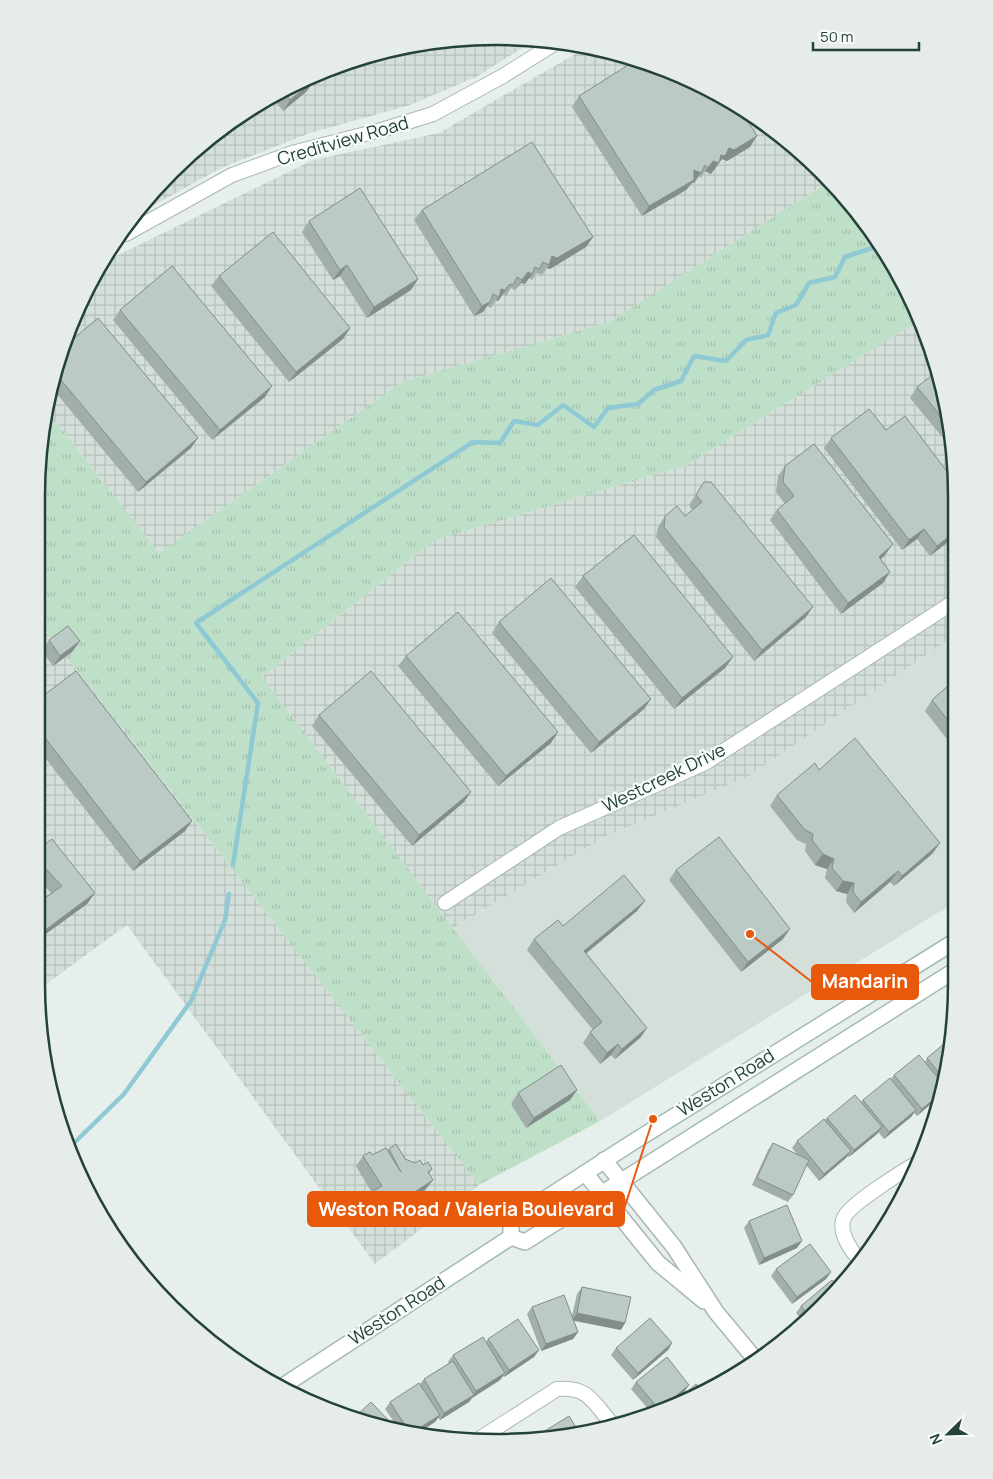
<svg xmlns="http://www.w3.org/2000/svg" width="993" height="1479" font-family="Manrope,sans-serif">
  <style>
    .built { fill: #d4dfda }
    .industrial { fill: url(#industrial-grid) }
    .grass { fill: url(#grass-tufts) }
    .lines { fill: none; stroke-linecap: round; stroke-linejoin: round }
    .stream { stroke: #8ec9d4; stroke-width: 4.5 }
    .minor-casing { stroke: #a8b8b2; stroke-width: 16 }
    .tertiary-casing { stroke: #a8b8b2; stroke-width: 18 }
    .secondary-casing { stroke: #a4bbb3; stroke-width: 18 }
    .minor { stroke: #fff; stroke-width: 14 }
    .tertiary { stroke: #fff; stroke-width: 15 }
    .secondary { stroke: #fff; stroke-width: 15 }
    .wall { fill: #a1aea9 }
    .shaded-wall { fill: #838d89 }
    .building { fill: #bbcac4; stroke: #838d89 }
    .labels { text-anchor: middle; stroke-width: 4.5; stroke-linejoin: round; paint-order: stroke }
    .street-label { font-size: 18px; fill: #24423a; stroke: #f7fbf9 }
    .rim { fill: none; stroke: #24423a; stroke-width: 2.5 }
    .leader { fill: none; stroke: #e8590c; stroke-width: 2 }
    .callout-dot { fill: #e8590c; stroke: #f7fbf9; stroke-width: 2 }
    .callout { fill: #e8590c; stroke: #e8590c; stroke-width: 2 }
    .callout-label { font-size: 19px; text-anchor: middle; font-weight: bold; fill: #fff }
  </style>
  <defs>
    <pattern id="industrial-grid" width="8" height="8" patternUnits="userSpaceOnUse" patternTransform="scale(1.25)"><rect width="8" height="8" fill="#d4dfda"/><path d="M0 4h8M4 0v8" fill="none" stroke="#b6c1bc"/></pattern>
    <pattern id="grass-tufts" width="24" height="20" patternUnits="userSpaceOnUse" patternTransform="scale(1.25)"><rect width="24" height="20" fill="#bfe0c8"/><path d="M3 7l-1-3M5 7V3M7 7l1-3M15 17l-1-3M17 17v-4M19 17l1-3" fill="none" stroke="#a4c1ad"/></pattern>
  </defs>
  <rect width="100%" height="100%" fill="#e6efeb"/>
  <path class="built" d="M957,634V901L600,1121L453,928L606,836L749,776Z"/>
  <path class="industrial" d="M496,36L535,40L476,77L410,105L310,133L223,167L143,211L171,171L241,114L320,71L406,45Z
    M589,46L672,71L752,114L822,171L830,181L609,322L402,382L159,553L45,408L84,293L106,261L313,160L439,133Z
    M921,319L948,406L957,497V634L749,776L606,836L453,928L262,677L435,540L687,465Z
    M36,618L479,1185L375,1264L127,925L38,990Z
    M89,1189L169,1298L114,1238Z"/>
  <path class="grass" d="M830,181L879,241L921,319L687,465L435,540L262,677L600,1121L479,1185L36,618V497L45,408L159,553L402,382L609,322Z"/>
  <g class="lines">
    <path class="stream" d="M233,865L258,703L196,623L473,442L500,443L514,421L538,425L563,405L594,427L608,408L638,404L654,390L681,381L694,356L726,361L746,340L768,335L776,313L796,305L809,283L835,277L845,257L881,245
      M69,1148L124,1094L191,1001L225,920L229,894"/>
    <defs>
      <path id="minor" d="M126,234L232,175L292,153L385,129L433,114L503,76L557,42
        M445,903L559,828L705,763L957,600
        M858,1258C849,1248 837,1229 845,1216C852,1203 903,1171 917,1163
        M476,1441L557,1389C588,1386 593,1402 612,1424"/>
      <path id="tertiary" d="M604,1160L674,1247L716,1312L755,1359
        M585,1173L658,1263L704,1301"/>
      <path id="secondary" d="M511,1237V1221L630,1144L957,940
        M511,1237L525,1242L957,969
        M283,1386L511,1237"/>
    </defs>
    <use href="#minor" class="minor-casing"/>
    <use href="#tertiary" class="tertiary-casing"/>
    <use href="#secondary" class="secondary-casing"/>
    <use href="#minor" class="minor"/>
    <use href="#tertiary" class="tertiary"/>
    <use href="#secondary" class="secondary"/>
  </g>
  <path class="wall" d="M311,76L307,91L283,111L272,97Z
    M579,96L750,147L727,161L722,159L711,174L705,171L701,178L699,176L694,183H692L686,190L642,216L572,107Z
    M422,210L593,237L586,247L550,269L547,268L542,275L536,273L532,280L529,278L525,284L521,283L515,290L511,288L506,296L503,294L498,301L496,300L491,308L487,306L483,312L474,316L414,220Z
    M309,221L418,279L411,290L367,318L340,276L333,280L302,232Z
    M219,276L350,328L343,339L289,382L211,286Z
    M120,310L265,397L212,440L113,320Z
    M66,345L191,448L138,492L52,388Z
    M917,387L948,406L952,449L910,398Z
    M886,430L957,535L930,556L917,539L902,550L824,448L831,438Z
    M785,466L885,555L881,559L890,572L883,583L841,614L770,520L777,510L785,504L776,492L778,476Z
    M704,482L806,617L754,661L656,537L658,527L665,516H685L692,510L689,505Z
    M583,576L733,657L725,668L674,709L575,587Z
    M499,622L644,709L591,753L492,633Z
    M49,640L72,652L53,666L42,651Z
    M406,656L551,743L498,786L398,666Z
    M957,678V752L925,711L932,700Z
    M36,701L185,831L133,871L36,746Z
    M319,715L464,802L412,846L312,726Z
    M819,770L940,843L932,854L894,886L890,882L854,913L846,902L847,894L836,891L825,878L827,869L815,865L805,851L806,844L797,840L770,806L777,795Z
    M36,851L95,893L87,904L36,941V904L51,893L39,880L36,882Z
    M676,870L783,939L741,972L669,880Z
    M637,911L586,953L647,1028L640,1038L615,1059L611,1055L600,1064L583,1043L590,1032L593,1030L527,950L534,939L563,926Z
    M927,1058L948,1072L939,1097L917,1116L914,1113L911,1117L884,1139L878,1132L877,1134L849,1157L848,1156L846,1158L819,1181L806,1165L793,1195L788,1202L752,1185L768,1150L773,1143L797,1154L792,1148L797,1141L825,1120L827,1118L861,1102L863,1100L891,1079L894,1075L925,1062Z
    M577,1090L570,1100L526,1128L511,1104L518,1093Z
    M389,1149L405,1159L415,1163L423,1165L432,1169L429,1174L433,1180L425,1190L395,1210L389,1219L380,1224L366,1202L372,1193L356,1166L363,1156L372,1155L387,1150Z
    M749,1221L797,1248L759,1265L744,1228Z
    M776,1269L831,1272L826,1279L792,1304L771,1276Z
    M582,1287L621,1330L574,1321L578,1332L573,1339L541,1351L527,1314L532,1307L572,1316L577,1294Z
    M801,1306L822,1308L804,1322L796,1313Z
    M488,1339L539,1350L534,1357L504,1377L503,1376L500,1380L472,1398L469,1402L440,1420L438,1418L435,1422L421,1431L396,1425L385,1409L390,1402L420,1384L424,1379L449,1363L448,1362L453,1355L486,1342Z
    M672,1343L668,1350L633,1380L611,1355L616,1348Z
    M636,1382L689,1385L684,1392L672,1402L649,1410L631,1389Z"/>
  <path class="shaded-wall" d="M314,81L307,91L283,111L290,100Z
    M757,136L750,147L727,161L722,159L711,174L705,171L713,161L729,148Z
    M694,170L701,173L694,183H692L686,190L642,216L649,206Z
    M593,237L586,247L550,269L547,268L549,265L552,256Z
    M347,265L340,276L333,280L340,270Z
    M528,272L532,274L525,284L521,283L515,290Z
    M418,279L411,290L367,318L374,307Z
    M510,284L498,301L496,300L499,297L501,289Z
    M490,302L483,312L474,316L482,306Z
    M350,328L343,339L289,382L296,372Z
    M272,386L265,397L212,440L220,430Z
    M198,438L191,448L138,492L146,482Z
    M924,529L917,539L902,550L909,540Z
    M957,530V535L930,556L937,546Z
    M893,544L885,555L872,568L879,557Z
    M890,572L883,583L841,614L848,603Z
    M813,607L806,617L754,661L762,650Z
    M80,641L72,652L53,666L60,656Z
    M733,657L725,668L674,709L682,698Z
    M651,699L644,709L591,753L599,742Z
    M558,732L551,743L498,786L506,776Z
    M471,792L464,802L412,846L419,835Z
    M192,821L185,831L133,871L140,861Z
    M940,843L932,854L894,886L902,876Z
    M823,854L834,859L827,869L815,865Z
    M46,869L39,880L36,882V877Z
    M898,871L890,882L854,913L861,902Z
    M843,881L854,883L847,894L836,891Z
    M95,893L87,904L36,941L44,931Z
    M645,901L637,911L577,961L584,951Z
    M790,929L783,939L741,972L748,962Z
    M647,1028L640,1038L615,1059L622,1049Z
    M618,1044L611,1055L600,1064L607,1053Z
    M577,1090L570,1100L526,1128L534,1118Z
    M941,1093L939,1097L917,1116L922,1109Z
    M916,1110L911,1117L884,1139L889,1132Z
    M882,1127L877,1134L849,1157L854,1150Z
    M851,1151L846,1158L819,1181L824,1174Z
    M433,1180L425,1190L395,1210L389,1219L380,1224L395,1205Z
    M802,1241L797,1248L759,1265L764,1258Z
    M831,1272L826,1279L792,1304L797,1297Z
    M577,1313L625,1323L621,1330L572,1320Z
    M578,1332L573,1339L541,1351L546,1344Z
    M672,1343L668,1350L633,1380L638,1373Z
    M539,1350L534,1357L504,1377L509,1370Z
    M505,1373L500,1380L472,1398L469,1402L440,1420L444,1413L472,1396L476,1391Z
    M689,1385L684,1392L672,1402L665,1405Z
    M440,1415L435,1422L421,1431L416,1430Z"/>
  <path class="building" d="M636,60L672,71L739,107L757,136L734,150L729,148L725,156L721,155L719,163L713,161L708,168L705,165L701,173L694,170V180L649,206L579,96Z
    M311,76L314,81L290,100L283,91Z
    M532,142L593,237L557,258L552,256L549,265L543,262L539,269L535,267L532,274L528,272L522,280L517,277L513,285L510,284L505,290L501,289L499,297L493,294L490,302L482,306L422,210Z
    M360,188L418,279L374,307L347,265L340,270L309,221Z
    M273,232L350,328L296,372L219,276Z
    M172,266L272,386L220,430L120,310Z
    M98,318L198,438L146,482L56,374L66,345Z
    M936,372L938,374L948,406L950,427L917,387Z
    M869,409L886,430L905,416L955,482L957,496V530L937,546L924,529L909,540L831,438Z
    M814,444L893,544L879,557L890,572L848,603L777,510L794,496L783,482L785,466Z
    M704,482H711L813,607L762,650L664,527L665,516L677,506L685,516L702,502L696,495Z
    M634,535L733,657L682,698L583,576Z
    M551,578L651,699L599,742L499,622Z
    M458,612L558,732L506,776L406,656Z
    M68,626L80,641L60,656L49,640Z
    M76,671L192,821L140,861L36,726V701Z
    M371,671L471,792L419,835L319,715Z
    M957,678V732L932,700Z
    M855,738L940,843L902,876L898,871L861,902L853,892L854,883L843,881L832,868L834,859L823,854L812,840L813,834L805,830L777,795L815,763L819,770Z
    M719,837L790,929L748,962L676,870Z
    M52,839L95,893L44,931L36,921V904L62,886L46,869L36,877V851Z
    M624,875L645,901L584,951L647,1028L622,1049L618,1044L607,1053L590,1032L602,1022L534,939L558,920L563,926Z
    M951,1038L948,1072L945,1080L927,1058Z
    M919,1055L944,1085L941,1093L922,1109L894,1075Z
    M561,1065L577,1090L534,1118L518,1093Z
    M890,1078L916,1110L889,1132L863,1100Z
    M855,1095L882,1127L854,1150L827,1118Z
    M824,1119L851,1151L824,1174L797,1141Z
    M773,1143L809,1160L793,1195L757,1178Z
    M396,1144L405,1159L415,1163L420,1160L423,1165L428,1162L432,1169L428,1172L433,1180L395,1205L397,1208L387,1214L373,1191L382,1186L363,1156L370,1152L372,1155L386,1148L401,1172L389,1149Z
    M787,1205L802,1241L764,1258L749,1221Z
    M810,1244L831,1272L797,1297L776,1269Z
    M832,1280L838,1286L822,1308L810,1317L801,1306Z
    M582,1287L631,1297L625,1323L577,1313Z
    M564,1295L578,1332L546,1344L532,1307Z
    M650,1318L672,1343L638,1373L616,1348Z
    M518,1319L539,1350L509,1370L488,1339Z
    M483,1337L505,1373L476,1391L453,1355Z
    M667,1357L689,1385L665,1405L657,1407L636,1382Z
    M453,1361L474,1395L444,1413L424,1379Z
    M419,1383L440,1415L416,1430L407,1428L390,1402Z
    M696,1384L701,1391L678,1400Z
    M371,1402L393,1425L356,1416Z
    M569,1416L580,1434L535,1437Z"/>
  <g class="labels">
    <g class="street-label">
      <text transform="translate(343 141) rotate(-16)" y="6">Creditview Road</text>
      <text transform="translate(664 778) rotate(-26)" y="6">Westcreek Drive</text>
      <text transform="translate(726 1083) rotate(-32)" y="6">Weston Road</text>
      <text transform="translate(397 1311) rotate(-33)" y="6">Weston Road</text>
    </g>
  </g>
  <path d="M0 0H993V1479H0ZM496 45H497A451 451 0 0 1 948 496V983A451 451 0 0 1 497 1434H496A451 451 0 0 1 45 983V496A451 451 0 0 1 496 45Z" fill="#e6ecea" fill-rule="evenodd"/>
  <path class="rim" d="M496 45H497A451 451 0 0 1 948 496V983A451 451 0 0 1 497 1434H496A451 451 0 0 1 45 983V496A451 451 0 0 1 496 45Z"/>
  <path class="leader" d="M750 934L812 982M653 1119L624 1209"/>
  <g class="callout-dot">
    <circle cx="750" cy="934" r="5"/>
    <circle cx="653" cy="1119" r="5"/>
  </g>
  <g class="callout">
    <rect x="812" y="965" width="106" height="34" rx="5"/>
    <rect x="308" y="1192" width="316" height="34" rx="5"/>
  </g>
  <g class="callout-label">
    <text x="865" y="988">Mandarin</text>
    <text x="466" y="1216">Weston Road / Valeria Boulevard</text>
  </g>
  <g transform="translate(948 1434) rotate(247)" stroke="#f7fbf9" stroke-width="4" paint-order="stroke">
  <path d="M0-4L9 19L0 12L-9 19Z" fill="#24423a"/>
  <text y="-8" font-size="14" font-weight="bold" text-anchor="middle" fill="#24423a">N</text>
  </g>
  <path d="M813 42v8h106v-8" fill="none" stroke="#24423a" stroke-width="2.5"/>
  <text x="820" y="42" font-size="15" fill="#24423a" stroke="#f7fbf9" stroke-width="4" paint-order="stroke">50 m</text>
</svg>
